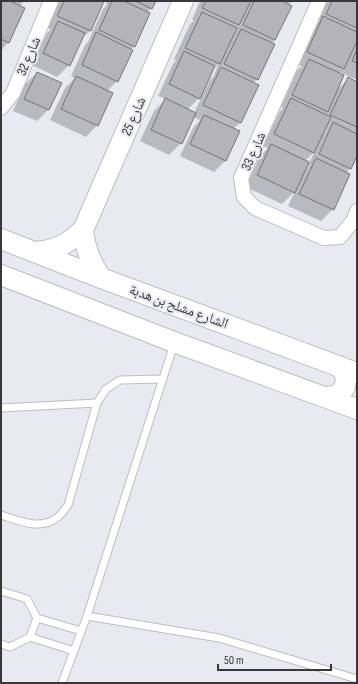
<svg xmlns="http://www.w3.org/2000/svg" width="358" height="684" font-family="'Sofia Sans Condensed','Noto Naskh Arabic',sans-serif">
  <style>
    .shadow { fill: #0003; fill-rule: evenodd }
    .building { fill: #b5b3ba; stroke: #75737a }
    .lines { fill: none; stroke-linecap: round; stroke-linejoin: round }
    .lane-casing { stroke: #bdbdc5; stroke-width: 9 }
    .street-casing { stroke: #bdbdc5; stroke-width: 16 }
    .secondary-casing { stroke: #bdbdc5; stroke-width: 22 }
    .lane { stroke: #fff; stroke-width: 7 }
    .street { stroke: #fff; stroke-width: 14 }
    .secondary { stroke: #fff; stroke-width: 20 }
    .labels { text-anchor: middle; stroke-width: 4; stroke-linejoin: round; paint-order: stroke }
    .street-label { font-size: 14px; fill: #38383b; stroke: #e8e9f1 }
  </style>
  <rect width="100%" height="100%" fill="#e8e9f1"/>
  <path class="shadow" d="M1,1H24L20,6L8,43L3,48L1,54Z
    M59,1L103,2L90,31L80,40L69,65L57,77L32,65L47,33L51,29L47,28Z
    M107,1H155L151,8L147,13L134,46L131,49L117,81L107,91L97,125L86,137L50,120L65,88L75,78L71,76L85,45L88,42L103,9L107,5L106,4Z
    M200,1H292L288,5L275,40L271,44L257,79L253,83L241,122L233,129L226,160L214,172L180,156L193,128L200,120L193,117L181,143L169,155L140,141L154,111L166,99L158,96L173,64L176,60L174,59L190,24L194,21L192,20ZM218,64L214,76L210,80L194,113L187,110L199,98L211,71Z
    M327,1H357V80L340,72L338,73L337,90L348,79L357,83V153L350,168L346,173L333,209L321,221L288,206L295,191L282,204L246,187L260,156L268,148L263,146L280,111L283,108L281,107L297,71L302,66L296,64ZM324,129L327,130L321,136ZM315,151L309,163L305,161ZM307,165L309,166L304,171Z
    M37,73L60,84L48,110L37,121L13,111L25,84Z"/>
  <path class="building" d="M1,1H10L25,8L9,43L1,39Z
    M64,1H104L91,31L57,16Z
    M112,1H124L150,13L135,47L99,30Z
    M135,1H156L152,9Z
    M206,1H251L239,25L202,8Z
    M254,1H282L292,6L275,40L243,25Z
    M332,1H357V28L326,14Z
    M202,12L237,28L220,64L185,48Z
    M323,16L357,32V41L344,69L307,52Z
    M58,21L85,33L70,66L43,53Z
    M241,29L275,44L258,80L224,64Z
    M96,32L133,50L118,82L82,65Z
    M357,49V63L352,61Z
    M184,51L215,66L200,99L169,84Z
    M309,59L344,75L328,112L292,95Z
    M221,67L259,85L241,123L203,105Z
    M37,72L62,83L49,110L24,99Z
    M76,76L113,93L98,126L61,109Z
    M348,77L357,82V127L330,115Z
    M165,98L196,113L182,144L151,130Z
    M291,98L331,117L314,153L274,134Z
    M204,115L240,131L226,161L190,144Z
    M333,122L357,134V156L351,169L319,154Z
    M271,144L309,162L295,193L257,175Z
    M316,158L350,174L334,210L299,194Z"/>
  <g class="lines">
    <defs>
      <path id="lane" d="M1,408L97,403
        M1,515C20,521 40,531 58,517C62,514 65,509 68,505L97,403L106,389L120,380L162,379
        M1,591L27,599L37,618L30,637L10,647L1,644
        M87,616L219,638L357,679
        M37,618L81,631
        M30,637L74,651
        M62,683L87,616L174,344"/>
      <path id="street" d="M319,1L241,178L244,197L255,208L324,238L340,237L353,221L357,211
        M1,108L13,93L51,1"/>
      <path id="secondary" d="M83,230C85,248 90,262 101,278
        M1,239L101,278L357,373
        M36,252C57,250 67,244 83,230L183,1
        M1,275L174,342L357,409
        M325,397L337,396L345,387L346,375L339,366"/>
    </defs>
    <use href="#lane" class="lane-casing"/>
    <use href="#street" class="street-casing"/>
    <use href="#secondary" class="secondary-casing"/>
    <use href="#lane" class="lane"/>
    <use href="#street" class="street"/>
    <use href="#secondary" class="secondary"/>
  </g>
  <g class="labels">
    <g class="street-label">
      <text transform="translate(28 56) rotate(-67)" y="5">شارع 32</text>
      <text transform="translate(133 116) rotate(-66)" y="5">شارع 25</text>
      <text transform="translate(253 151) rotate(-66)" y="5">شارع 33</text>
      <text transform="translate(179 306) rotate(20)" y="5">الشارع مشلح بن هدبة</text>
    </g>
  </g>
  <rect width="358" height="684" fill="none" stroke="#38383b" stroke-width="4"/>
  <path d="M218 664v6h113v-6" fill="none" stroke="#38383b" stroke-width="2"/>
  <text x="224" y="664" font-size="12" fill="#38383b" stroke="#e8e9f1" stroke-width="3" paint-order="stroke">50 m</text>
</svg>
